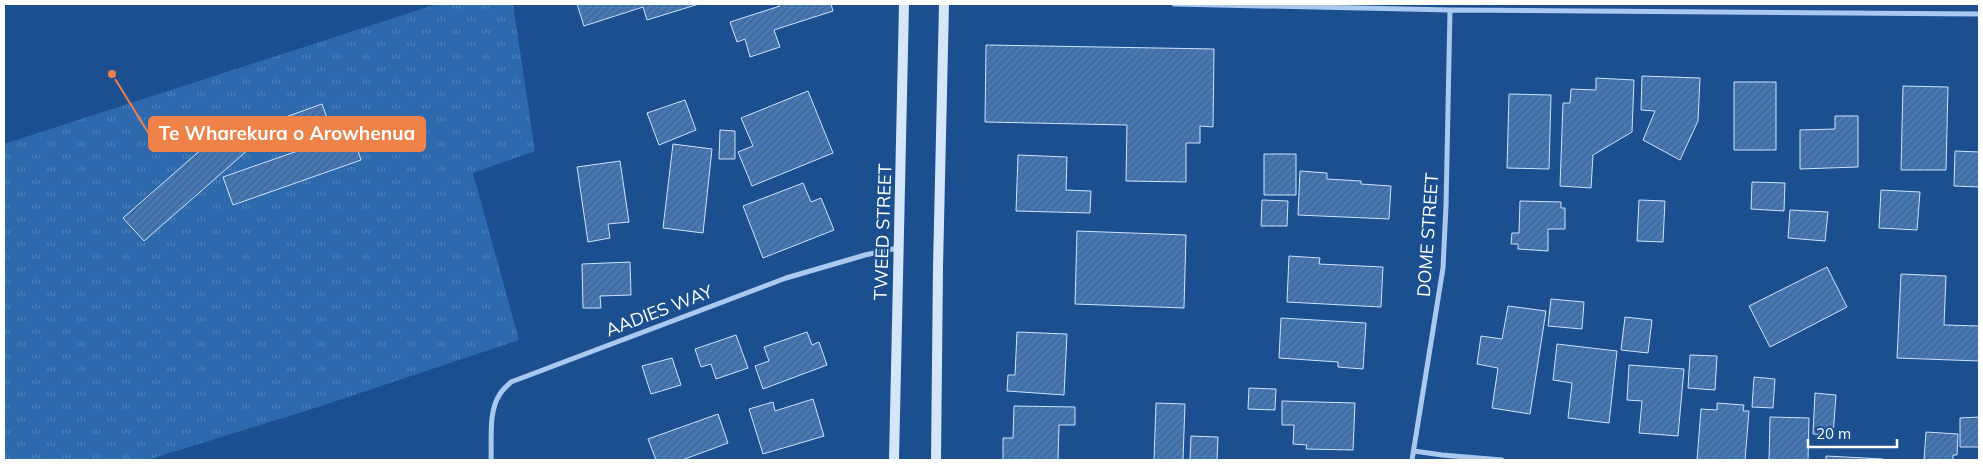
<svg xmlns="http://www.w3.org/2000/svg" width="1983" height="464" font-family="Mulish,sans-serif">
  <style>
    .grass { fill: url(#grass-tufts) }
    .building { fill: url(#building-hatch); stroke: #cfe3fa }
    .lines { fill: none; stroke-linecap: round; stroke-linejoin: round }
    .minor { stroke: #a9c9ee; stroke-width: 5 }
    .secondary { stroke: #d6e6fa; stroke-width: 10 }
    .labels { text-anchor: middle; stroke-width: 4; stroke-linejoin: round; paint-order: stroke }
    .street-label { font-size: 18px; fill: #fff; stroke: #1b4f8f }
    .leader { fill: none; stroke: #ee8249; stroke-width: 2 }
    .callout-dot { fill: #ee8249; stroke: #1b4f8f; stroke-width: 2 }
    .callout { fill: #ee8249; stroke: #ee8249; stroke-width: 2 }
    .callout-label { font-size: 19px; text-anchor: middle; font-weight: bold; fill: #fff }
  </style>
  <defs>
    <pattern id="grass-tufts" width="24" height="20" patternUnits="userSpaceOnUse" patternTransform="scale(1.25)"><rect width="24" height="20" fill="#2e69ad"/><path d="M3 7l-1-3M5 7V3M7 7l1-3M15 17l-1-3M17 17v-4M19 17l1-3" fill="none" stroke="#4d80b9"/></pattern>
    <pattern id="building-hatch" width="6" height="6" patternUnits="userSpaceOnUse" patternTransform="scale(1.25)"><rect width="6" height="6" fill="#4478b7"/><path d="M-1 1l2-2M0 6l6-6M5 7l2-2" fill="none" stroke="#486282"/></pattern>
  </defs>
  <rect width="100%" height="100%" fill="#1b4f8f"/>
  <path class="grass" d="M437,4H513L535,151L473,173L519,340L315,408L147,460H4V144Z"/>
  <path class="building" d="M577,4H699L647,20L643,7L584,26Z
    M779,4H831L833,11L774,30L780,47L750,57L745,39L737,42L730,22L780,6Z
    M986,45L1214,49L1213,127L1200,126V143H1186V182L1126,181L1127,125L985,122Z
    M1642,76L1700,78L1698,121L1680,160L1643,140L1655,111L1641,110Z
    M1596,78L1634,80L1632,132L1593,155L1591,188L1560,186L1563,103H1570L1571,89L1596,90Z
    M1734,82H1776V150H1734Z
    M1903,86L1948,87L1946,170H1901Z
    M808,91L833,153L752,186L738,152L753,146L741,118Z
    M1509,94L1551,95L1549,169L1507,168Z
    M685,100L696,130L659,145L647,113Z
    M322,104L330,126L277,145L269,123Z
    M1835,116H1858V167L1800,169V130L1835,129Z
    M228,126L249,149L144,241L123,218Z
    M720,130L735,131V159H719Z
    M352,132L361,160L233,205L223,177Z
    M673,144L712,149L703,233L663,228Z
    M1955,151L1979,152V187L1954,186Z
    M1264,154H1296V195H1264Z
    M1018,155L1067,157L1066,190L1091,191L1090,213L1016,211Z
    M620,161L629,222L608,224L610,238L588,242L577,167Z
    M1300,171L1327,173V179L1361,181V184L1391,186L1389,219L1298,215Z
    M1752,182L1785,183L1784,211L1751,209Z
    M803,183L811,202L821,198L834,230L763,258L743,206Z
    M1881,190L1920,192L1917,230L1879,228Z
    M1262,200L1288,201L1287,226H1261Z
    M1639,200L1665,201L1663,242L1637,241Z
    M1520,201L1561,202V208H1565V229H1548V251L1518,249V244H1511L1512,233H1519Z
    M1790,210L1828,212L1825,241L1788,238Z
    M1077,231L1186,235L1184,308L1075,304Z
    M1289,256L1320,258L1319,264L1383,267L1381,307L1287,302Z
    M630,262L631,295L600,296L601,308H583L582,264Z
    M1827,267L1847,307L1770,347L1749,306Z
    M1901,274L1946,276L1944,325L1979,326V361L1897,358Z
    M1551,299L1584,302L1582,329L1548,326Z
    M1508,306L1546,311L1530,414L1492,408L1498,368L1477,364L1481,336L1502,339Z
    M1625,317L1652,320L1648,353L1621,350Z
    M1281,318L1366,323L1363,369L1338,367V362L1279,358Z
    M807,332L812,345L819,342L827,365L763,389L755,366L769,361L764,347Z
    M1017,332L1067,334L1064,395L1007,391L1008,375H1015Z
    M736,335L748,368L716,379L711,364L701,367L695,349Z
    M1557,344L1617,351L1609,423L1568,418L1572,383L1553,380Z
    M1690,355L1717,356L1715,390L1688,388Z
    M672,358L681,385L651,394L642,366Z
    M1629,365L1684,369L1678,436L1639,433L1642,401L1627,400Z
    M1754,377L1775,379L1773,408L1752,407Z
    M1249,388L1276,389L1275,410L1248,409Z
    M1815,393L1836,395L1833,435L1813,434Z
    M813,399L824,436L763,454L749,409L773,402L775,411Z
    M1282,401L1355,403L1353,450L1306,449L1307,445L1293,444L1294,425H1282Z
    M1156,403L1185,404L1183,460H1154Z
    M1717,403L1744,405L1743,411H1749L1745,460H1697L1701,409L1717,410Z
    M1014,406L1075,407V425H1059L1058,460H1003V438H1013Z
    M718,414L728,443L682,460H656L648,439Z
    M1770,417L1809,418L1808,460H1769Z
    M1979,417V447H1960V418Z
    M1926,432L1958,434L1957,455H1953V460H1924Z
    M1191,436L1218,437L1217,460H1190Z
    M1826,456L1883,459V460H1826Z"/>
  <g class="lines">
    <path class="minor" d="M1174,4L1450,10L1979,14
      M1414,451L1442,455L1502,460
      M491,460C492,440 488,411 500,394C503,389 507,386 511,382L786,278L865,255L898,248
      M1412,460L1443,268L1446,206L1450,10"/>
    <path class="secondary" d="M894,460L904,4
      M936,460L938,267L944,4"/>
  </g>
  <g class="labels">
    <g class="street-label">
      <text transform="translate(883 232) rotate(-88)" y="6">TWEED STREET</text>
      <text transform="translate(1428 235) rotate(-86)" y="6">DOME STREET</text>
      <text transform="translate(659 311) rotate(-21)" y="6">AADIES WAY</text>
    </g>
  </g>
  <path class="leader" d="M112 74L149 134"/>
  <circle class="callout-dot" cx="112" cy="74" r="5"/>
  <rect class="callout" x="149" y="117" width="276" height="34" rx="5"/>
  <g class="callout-label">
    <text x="287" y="140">Te Wharekura o Arowhenua</text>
  </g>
  <rect width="1983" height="464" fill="none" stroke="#ffffff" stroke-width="10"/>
  <path d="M1808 439v8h89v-8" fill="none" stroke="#ffffff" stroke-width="2.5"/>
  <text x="1816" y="439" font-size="15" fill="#ffffff" stroke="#1b4f8f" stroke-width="4" paint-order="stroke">20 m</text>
</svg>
